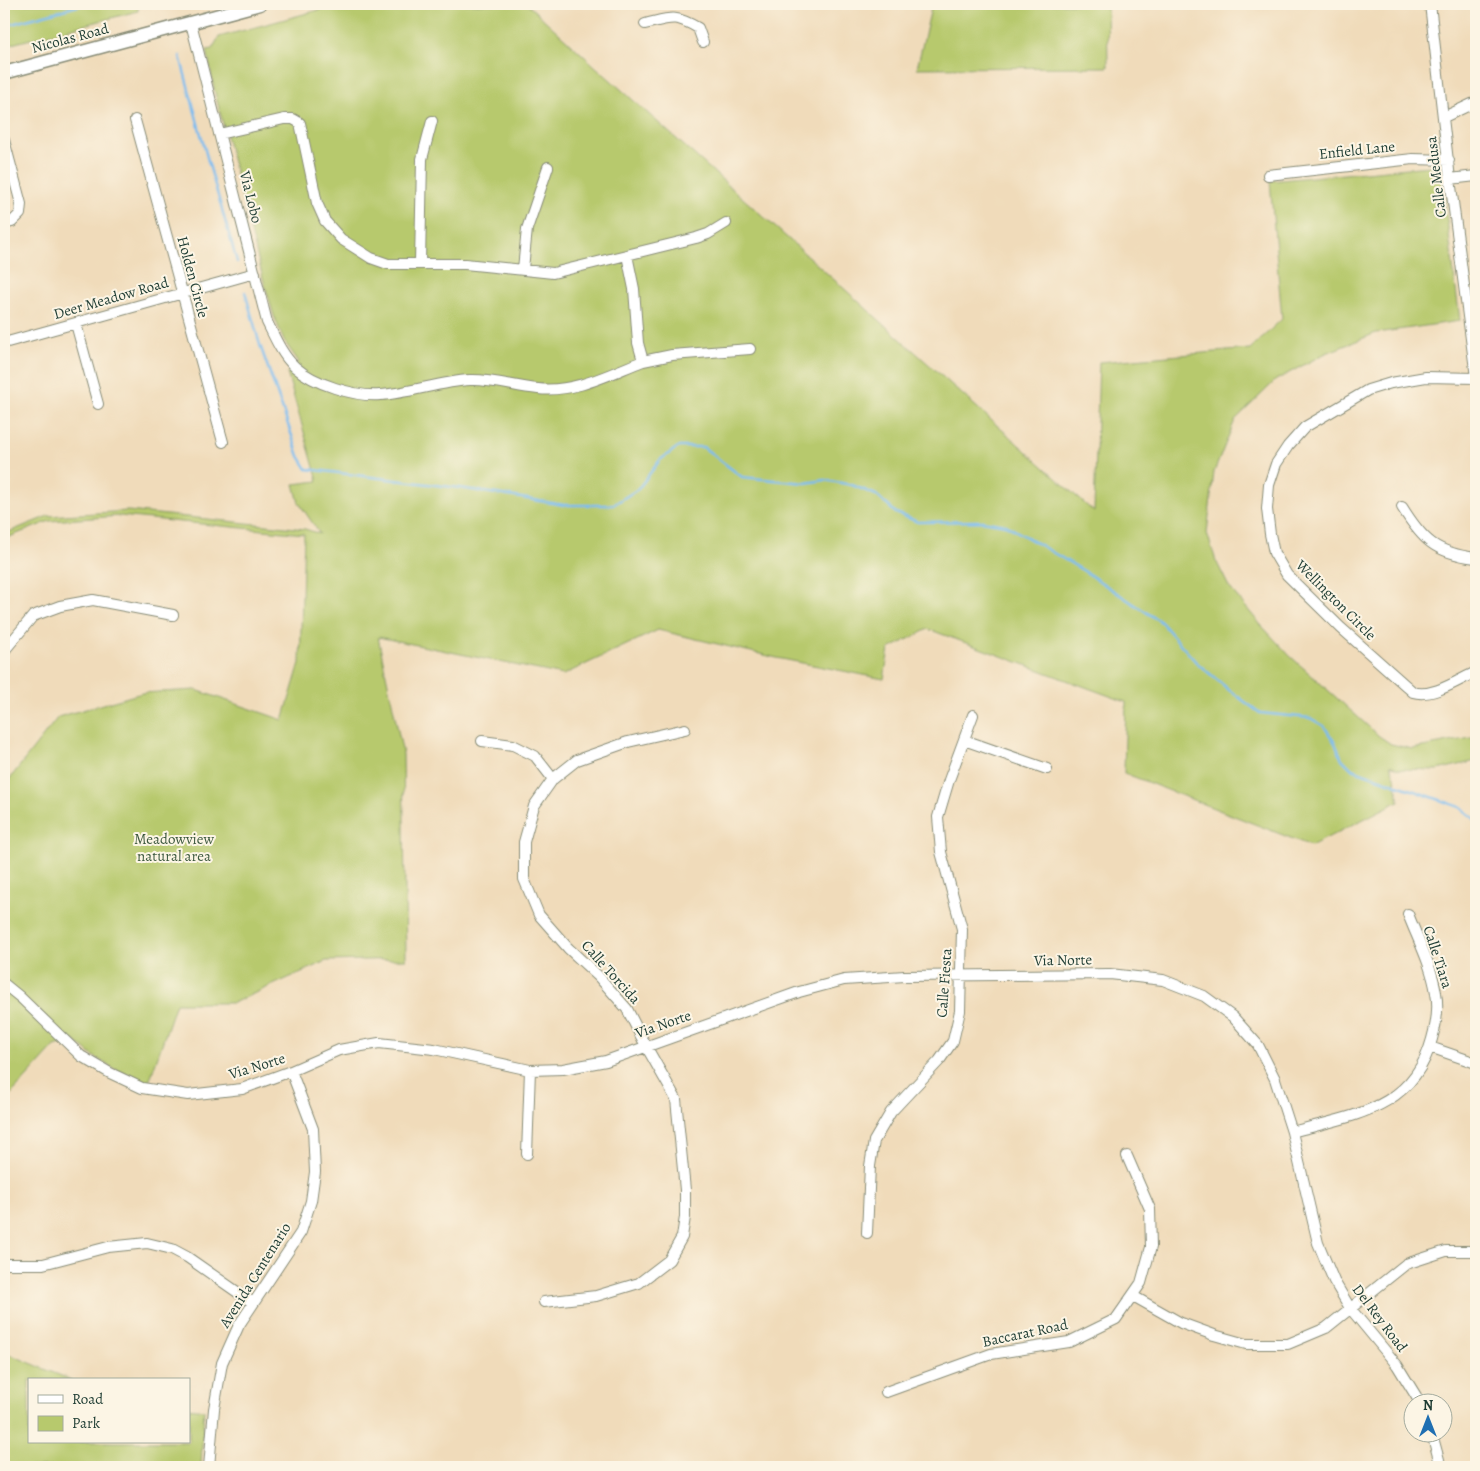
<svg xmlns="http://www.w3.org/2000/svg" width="1480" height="1471" font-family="Alegreya,serif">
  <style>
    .green { fill: #b7c96d; stroke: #6b8350 }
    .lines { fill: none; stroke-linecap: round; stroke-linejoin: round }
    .stream { stroke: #7abcef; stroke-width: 2.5 }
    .minor-casing { stroke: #888c77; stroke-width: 12 }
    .major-casing { stroke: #888c77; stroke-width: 15 }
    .minor { stroke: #fff; stroke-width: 10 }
    .major { stroke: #fff; stroke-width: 12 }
    .labels { text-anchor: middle; stroke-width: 4; stroke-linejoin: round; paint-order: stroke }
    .street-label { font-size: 15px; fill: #1f3d34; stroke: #fcf5e5 }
    .park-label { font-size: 15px; fill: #3d593f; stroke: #fcf5e5 }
  </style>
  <rect width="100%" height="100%" fill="#fcf5e5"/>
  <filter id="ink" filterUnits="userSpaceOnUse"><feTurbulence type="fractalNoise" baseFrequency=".02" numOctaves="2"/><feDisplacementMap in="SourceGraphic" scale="10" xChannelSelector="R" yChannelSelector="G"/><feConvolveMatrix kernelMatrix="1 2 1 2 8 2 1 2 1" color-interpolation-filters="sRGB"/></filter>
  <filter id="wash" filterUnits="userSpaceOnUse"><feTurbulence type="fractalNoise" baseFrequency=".0096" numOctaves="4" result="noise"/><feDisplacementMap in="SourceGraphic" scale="20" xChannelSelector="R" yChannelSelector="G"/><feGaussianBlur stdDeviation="1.12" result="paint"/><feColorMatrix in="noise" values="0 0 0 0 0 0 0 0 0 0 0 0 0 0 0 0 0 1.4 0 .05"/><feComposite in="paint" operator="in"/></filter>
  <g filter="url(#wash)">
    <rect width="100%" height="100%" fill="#f0dbba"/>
    <path class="green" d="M4,4H151L138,7V11L4,46Z
      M341,4H527L596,67L1094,512L1099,362L1250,349L1282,319L1270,181L1440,165L1460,321L1376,333L1324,354L1276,380L1235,420L1214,472L1207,533L1216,561L1229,587L1260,624L1290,656L1379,736L1391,744L1412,749L1476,737V761L1437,770L1399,769L1390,765L1395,777L1399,801L1311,846L1124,773L1126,702L928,629L889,649L884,679L777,658L658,630L563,675L378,637L403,754L406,959L326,961L233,1003H176L149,1082L114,1069L93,1056L74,1040L55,1046L4,1102V786L58,717L142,693L196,690L283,720L300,663L304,534L120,516L50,521L4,539V534L48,516L128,511L305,529L320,534L299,503L294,484L318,481L287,373L299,362L284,341L274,316L264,282L214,89L207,50L212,49L219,37Z
      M932,4H1107L1108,67L917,68Z
      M4,1352L71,1380H29V1442H189V1408L204,1410L201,1467H4Z"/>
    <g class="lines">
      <path class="stream" d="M4,26L85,4
        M180,56L208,161L237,262
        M245,292L260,345L299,456L307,469L460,488L564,505H613L638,489L660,460L678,447H703L742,477L805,483L825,480L852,485L876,495L896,513L918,522L982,521L1006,525L1084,571L1161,622L1196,662L1229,690L1260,713L1310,718L1324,726L1335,743L1342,759L1352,769L1460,807L1476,820"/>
    </g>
  </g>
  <g filter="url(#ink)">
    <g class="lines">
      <defs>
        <path id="minor" d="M1430,4L1450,179L1476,377
          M191,23L267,322C275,338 282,355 295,367C314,384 355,397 380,395C410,393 439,382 470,380C493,379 515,387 538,389C575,393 609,374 643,361
          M645,24C671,18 674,14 698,28L703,42
          M1444,117L1476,102
          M135,120L223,442
          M219,134L284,119H293L300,123L317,203L325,221L341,239L371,258L388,264H465L553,273L696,238L708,234L726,223
          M4,140L21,204L20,214L12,222L4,224
          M1268,175L1413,159L1449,160
          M1450,179L1476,176
          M627,255L634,289L638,343L643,361L672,355L750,349
          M420,264L422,159L432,121
          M523,269L527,229L548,167
          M76,324L98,404
          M4,343L255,273
          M1476,378L1426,377L1391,383L1368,390L1305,427L1288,446L1276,464L1269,485L1267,509L1270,534L1274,553L1287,575L1341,628L1413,692C1433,698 1458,680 1476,672
          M1402,507C1423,541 1436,553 1476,558
          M4,651L33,616L60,606L93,600L173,615
          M964,740L1047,769
          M482,741L513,745L535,756L553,779
          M4,984L20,997L81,1056L110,1073L142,1088L188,1095L242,1089L291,1071L339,1050L379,1043L434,1049L530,1070L563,1069L606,1061L799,992L844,980L905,976L1110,974L1163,980L1204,996L1233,1017L1258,1045L1275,1079L1292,1132L1318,1243L1334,1281L1350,1308L1397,1365L1421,1404
          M1430,1047L1476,1063
          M1292,1132C1353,1115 1413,1110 1432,1039C1436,1025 1439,1008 1436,993C1432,966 1418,940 1408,914
          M527,1154L530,1070
          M867,1233L870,1166L874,1141L891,1112L939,1061L953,1041L960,1011L962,929L941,852L938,817L949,780L973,715
          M7,1264H43L108,1247L147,1243L172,1249L187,1257L253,1303
          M1133,1296L1181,1323L1214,1335L1246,1344H1288L1326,1328L1406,1264L1446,1251H1476
          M544,1302L596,1296L639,1283L669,1260L682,1237L685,1217V1190L676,1099L646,1046L627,1009L598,976L568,948L539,915L524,879V842L534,806L553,779L577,760L628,742L685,729
          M886,1392L991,1354L1069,1342L1116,1319L1141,1283L1151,1247L1150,1209L1127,1156
          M1432,1434L1441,1467
          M209,1467L214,1409L222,1363L239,1325L301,1232L311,1201L315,1172L313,1129L291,1071"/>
        <path id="major" d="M4,73L260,4"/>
      </defs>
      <use href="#minor" class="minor-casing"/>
      <use href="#major" class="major-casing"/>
      <use href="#minor" class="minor"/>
      <use href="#major" class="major"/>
    </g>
  </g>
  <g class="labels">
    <g class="street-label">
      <text transform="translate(70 38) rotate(-15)" y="5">Nicolas Road</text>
      <text transform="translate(1357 150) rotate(-6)" y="5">Enfield Lane</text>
      <text transform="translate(1436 177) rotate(-97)" y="5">Calle Medusa</text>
      <text transform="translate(251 197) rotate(76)" y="5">Via Lobo</text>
      <text transform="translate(193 277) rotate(75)" y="5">Holden Circle</text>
      <text transform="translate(111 298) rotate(-16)" y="5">Deer Meadow Road</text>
      <text transform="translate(1336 600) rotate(45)" y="5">Wellington Circle</text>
      <text transform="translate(1438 957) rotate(72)" y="5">Calle Tiara</text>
      <text transform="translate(1063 960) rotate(-1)" y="5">Via Norte</text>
      <text transform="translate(611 972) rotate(48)" y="5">Calle Torcida</text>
      <text transform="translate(944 983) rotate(-86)" y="5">Calle Fiesta</text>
      <text transform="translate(663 1024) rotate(-19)" y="5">Via Norte</text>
      <text transform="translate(257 1066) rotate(-17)" y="5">Via Norte</text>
      <text transform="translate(255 1275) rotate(-58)" y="5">Avenida Centenario</text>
      <text transform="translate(1380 1318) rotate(53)" y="5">Del Rey Road</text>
      <text transform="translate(1025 1333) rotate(-12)" y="5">Baccarat Road</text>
    </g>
    <g class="park-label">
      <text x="174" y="844">Meadowview<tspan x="174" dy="17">natural area</tspan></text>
    </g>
  </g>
  <rect width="1480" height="1471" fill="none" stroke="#fcf5e5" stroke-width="20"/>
  <rect x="28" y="1378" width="162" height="65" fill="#fcf5e5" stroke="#a4ab9e"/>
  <rect x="38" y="1395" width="25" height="8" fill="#ffffff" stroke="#a4ab9e"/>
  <text x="72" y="1404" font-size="15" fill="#1f3d34">Road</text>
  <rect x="38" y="1416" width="25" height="15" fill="#b7c96d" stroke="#a4ab9e"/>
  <text x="72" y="1428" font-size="15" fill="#1f3d34">Park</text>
  <g transform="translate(1428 1418)"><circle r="24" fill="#fcf5e5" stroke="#a4ab9e"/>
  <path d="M0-4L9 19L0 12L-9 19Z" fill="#1f6fb2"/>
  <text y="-8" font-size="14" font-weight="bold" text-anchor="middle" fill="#1f3d34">N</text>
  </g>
</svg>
